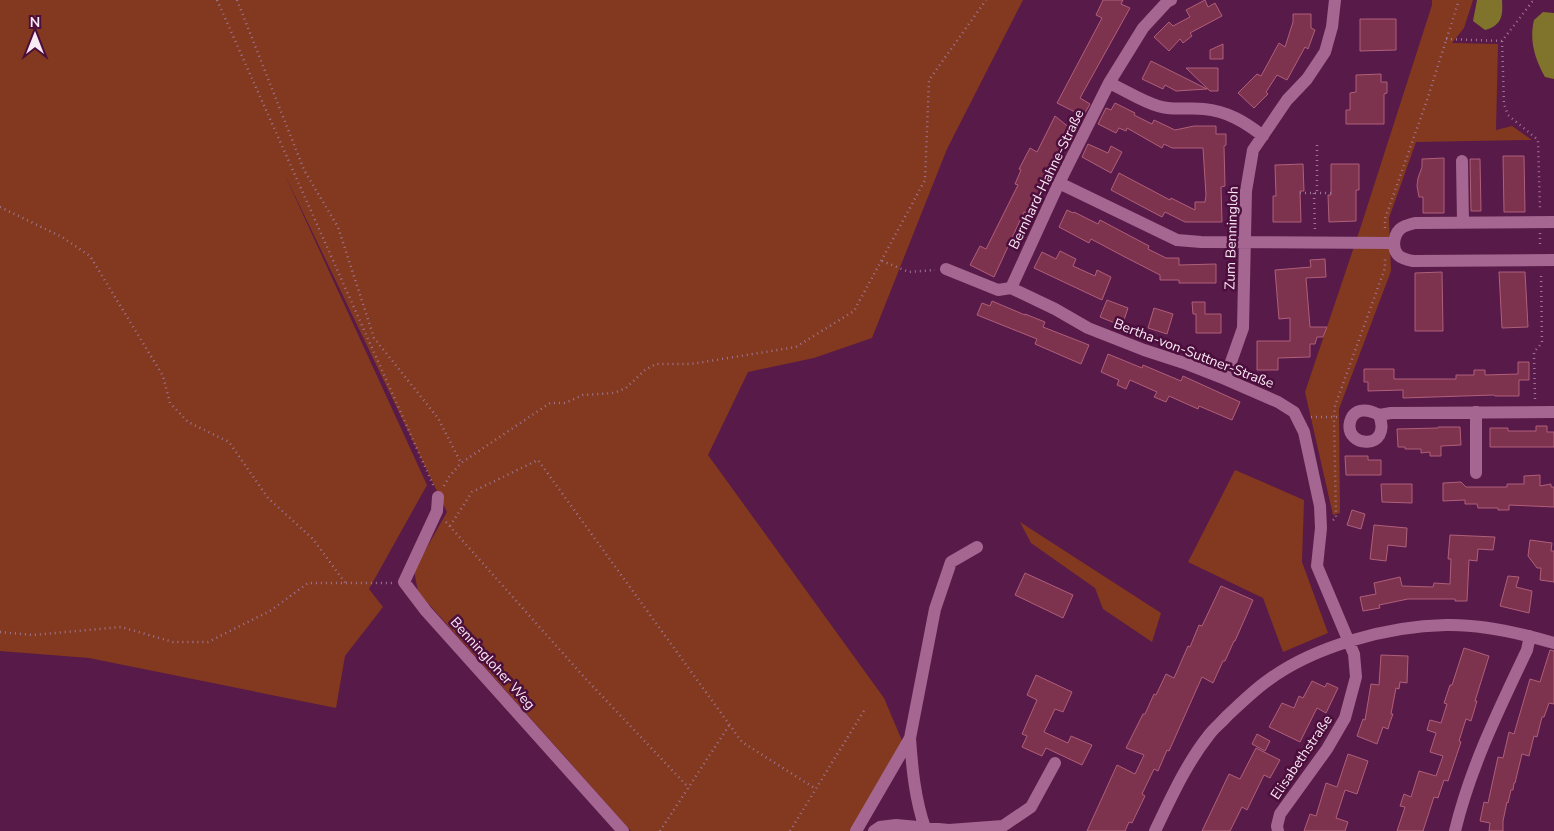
<svg xmlns="http://www.w3.org/2000/svg" width="1554" height="831" font-family="'Nunito Sans',sans-serif">
  <style>
    .green { fill: #82391f }
    .water { fill: #80732b }
    .building { fill: #7d334e; stroke: #af5f7a }
    .lines { fill: none; stroke-linecap: round; stroke-linejoin: round }
    .path { stroke: #9f7594; stroke-width: 2.5; stroke-dasharray: 1 4; stroke-linecap: butt }
    .minor { stroke: #a56791; stroke-width: 12 }
    .labels { text-anchor: middle; stroke-width: 5; stroke-linejoin: round; paint-order: stroke }
    .street-label { font-size: 14px; fill: #faeaf4; stroke: #4c0e3d }
  </style>
  <rect width="100%" height="100%" fill="#581a48"/>
  <path class="green" d="M0,0H1023L947,149L872,338L814,358L748,372L708,455L884,698L903,743L851,831H631L418,592L414,570L447,512L284,173L427,485L369,589L383,607L345,656L336,708L89,658L0,651Z
    M1432,0H1473L1464,28L1452,43L1498,44L1496,130L1512,126L1532,140L1416,142L1389,218L1391,271L1339,409L1340,513L1333,515L1305,392L1360,229L1432,5Z
    M1235,470L1304,500L1302,562L1328,633L1283,652L1263,598L1188,562Z
    M1020,522L1161,613L1152,642L1103,609L1095,588L1031,543Z"/>
  <path class="water" d="M1477,0H1502C1503,16 1502,25 1485,30L1473,21Z
    M1543,12L1554,13V79L1545,77C1535,59 1529,41 1534,20Z"/>
  <path class="building" d="M1103,0H1123L1121,4L1130,8L1080,98L1090,104L1083,116L1057,103L1102,18L1096,15Z
    M1205,0L1208,7L1215,3L1222,16L1190,33L1192,36L1183,43L1180,39L1169,51L1154,37L1169,22L1173,26L1190,17L1186,10Z
    M1293,14H1311V28L1315,30L1308,49L1305,47L1287,80L1277,75L1266,92L1268,94L1254,108L1238,93L1257,74L1261,76L1279,43L1285,47L1293,22Z
    M1360,19H1396V50L1360,51Z
    M1223,44V59H1210V50Z
    M1151,61L1207,89L1176,91L1165,85L1163,89L1142,79Z
    M1186,68H1218V91H1210Z
    M1381,74V82H1387V93L1384,94V124H1346V110H1350V93L1356,92V75Z
    M1115,103L1135,113L1134,115L1152,124L1154,120L1175,130L1194,126H1216V134H1226V145L1224,146L1225,186L1221,187L1222,222H1185L1165,212L1162,217L1111,190L1119,173L1170,200L1171,198L1195,210V202H1205L1206,195L1203,148H1172L1164,144L1162,148L1127,128L1126,131L1119,128L1116,133L1098,124L1106,108L1111,110Z
    M1055,116L1071,129L1028,214L1024,212L994,277L970,265L980,246L986,249L1018,185L1015,184L1021,170L1019,169L1030,148L1037,152Z
    M1088,144L1108,153L1111,146L1122,152L1111,173L1082,157Z
    M1503,156H1524L1525,212H1504Z
    M1444,158V213H1423V197H1419L1417,186L1418,178L1422,167V159Z
    M1470,159H1480L1481,211H1471Z
    M1303,164L1304,191H1300L1301,222H1273V196H1276L1275,165Z
    M1331,164H1359V190H1356V221L1329,222L1328,195H1331Z
    M1067,210L1073,213L1074,212L1098,224L1100,220L1149,246L1148,249L1166,258H1179V265L1216,264V283H1179V280H1160V275L1123,256L1091,239L1089,243L1059,227Z
    M1060,251L1076,259L1073,266L1095,276L1097,270L1111,277L1102,300L1034,268L1042,252L1056,259Z
    M1325,259L1326,277L1306,278L1310,327H1327L1323,337H1317L1315,344H1310V357L1278,358V370H1257V341H1290V318L1279,319L1275,270L1311,267L1310,260Z
    M1442,272L1443,331H1415V273Z
    M1499,272H1525L1528,327L1502,328Z
    M1107,300L1128,308L1122,326L1100,317Z
    M992,301L1025,315V314L1045,322L1043,327L1089,345L1081,364L1035,344L1037,339L977,315L982,303L990,306Z
    M1192,302H1205V314H1221V333H1196V314H1193Z
    M1154,308L1173,314L1167,334L1148,328Z
    M1108,354L1142,368L1143,365L1181,381L1183,376L1240,402L1232,420L1199,406L1198,409L1169,396L1166,402L1154,397L1157,392L1130,380L1126,389L1117,385L1119,380L1101,372Z
    M1518,362H1529V380H1519V396H1495L1494,395L1403,398V390L1368,391V382H1364V369H1394V379H1456V375H1474V370H1485V375L1518,374Z
    M1536,426H1547V432H1554V447H1490V428H1508V431H1536Z
    M1438,427H1460L1461,445L1441,446V456H1430V452L1421,453V449H1405V447H1398L1397,429L1438,428Z
    M1345,456H1368V460H1381V475H1346Z
    M1540,475V486L1551,484V487H1554V507L1509,505V510H1498V508H1478L1477,504H1465V500L1443,501V483L1461,482L1466,487H1507V484H1524V476Z
    M1381,484H1412V503L1382,502Z
    M1352,510L1365,514L1361,529L1347,525Z
    M1374,525L1407,528L1406,547L1388,545L1386,561L1370,559Z
    M1450,535L1495,537L1493,550L1478,549L1477,561L1469,560L1467,601H1455V599H1408L1379,605L1380,608L1363,611L1360,597L1376,594L1374,583L1400,577L1402,586L1433,587L1434,583L1450,584L1451,559H1448Z
    M1530,540L1552,543L1551,551H1554V582L1540,580L1541,568H1537L1528,556Z
    M1025,573L1073,595L1063,618L1015,595Z
    M1508,576L1519,577L1516,587L1532,591L1529,613L1500,606Z
    M1221,586L1253,600L1235,641H1234L1225,661H1223L1213,683L1202,677L1169,751L1167,750L1158,771L1154,769L1142,794L1145,796L1132,823L1129,822L1125,831H1087L1117,765L1135,774L1144,755L1126,748L1143,714H1145L1154,694L1156,695L1166,674L1174,678L1188,646L1190,647L1199,625L1202,626Z
    M1464,648L1489,656L1475,701H1477L1471,721L1466,719L1459,741L1461,742L1448,781L1444,780L1438,798L1434,797L1423,831H1397L1405,807L1400,806L1404,794L1411,797L1419,771L1436,776L1443,756L1430,752L1436,733L1427,730L1430,720L1441,723L1447,704L1444,703L1450,685H1452Z
    M1550,650L1554,651V704L1549,703L1544,717H1542L1537,737L1534,736L1529,756L1522,754L1515,783H1514L1513,790H1511L1508,803L1507,802L1503,821V831H1489L1490,823L1480,821L1484,802L1488,803L1498,757L1503,758L1509,732L1514,734L1530,679L1540,682Z
    M1381,655L1408,656L1407,683L1400,682L1399,689L1396,688L1391,714H1393L1390,722L1388,729L1383,727L1377,744L1357,736L1363,719L1365,720L1371,684L1379,685Z
    M1036,675L1072,692L1063,712L1055,709L1044,732L1068,743L1071,736L1092,745L1082,765L1046,748L1042,756L1022,747L1027,736L1022,734L1037,700L1027,695Z
    M1312,681L1325,687L1327,683L1338,688L1326,713L1317,708L1300,742L1269,727L1282,703L1294,708L1299,696L1303,698Z
    M1257,734L1270,741L1265,751L1252,744Z
    M1256,748L1280,760L1270,778L1264,775L1247,810L1242,807L1230,831H1202L1229,774L1240,779Z
    M1348,754L1368,761L1357,794L1345,790L1336,818L1348,822L1345,831H1304L1310,814L1316,816L1326,783L1337,787Z"/>
  <g class="lines">
    <path class="path" d="M217,0L434,487
      M237,0L304,170L338,227L374,338L438,418L461,463
      M1446,39L1502,41L1532,2L1536,0
      M1502,41L1504,104L1508,115L1538,140L1540,210
      M1317,145V193
      M1300,193H1332
      M1314,193L1315,232
      M0,207L62,237L90,256L163,376L170,403L188,422L229,442L268,498L313,539L346,584
      M1385,228V219L1427,100L1459,0
      M1540,233V247
      M882,261L909,272L935,270
      M1535,399L1534,352L1542,343L1541,273
      M1311,417H1340
      M444,486L449,477L461,463L550,403H565L583,395L614,393L626,388L645,370L656,364H691L796,347L854,311L925,180L929,80L986,0
      M1333,520L1336,518L1334,417L1335,406L1385,268V259
      M446,522L584,677L689,788
      M450,526L472,492L538,460L742,742L816,789
      M0,632L33,635L121,627L173,642H208L270,611L308,583H392
      M660,831L730,724
      M790,831L865,709"/>
    <path class="minor" d="M1109,83C1125,90 1141,101 1158,106C1173,111 1189,107 1204,109C1227,111 1245,122 1263,136
      M1462,161L1463,222
      M1059,183L1177,240L1201,242L1394,243
      M1554,222L1415,223C1411,224 1407,225 1403,227C1394,232 1391,247 1398,255C1401,258 1408,260 1413,261L1554,260
      M946,269L998,290L1011,288L1055,309L1088,328L1144,350L1184,363L1225,379L1278,402L1294,412L1304,432L1320,506L1321,528L1317,566L1354,654L1356,677L1345,718L1327,749L1280,814L1277,826L1278,831
      M1011,288L1059,183L1109,83L1143,28L1167,2L1171,0
      M1225,379L1243,328L1246,191L1253,150L1287,100L1307,79L1325,52L1332,27L1335,0
      M1476,412V473
      M1379,415C1393,450 1344,449 1350,422C1354,407 1368,409 1379,415L1391,413L1554,412
      M438,497L437,511L404,582L426,611L623,831
      M910,738C912,768 915,799 925,828
      M856,831L910,738L935,609L951,562L977,547
      M874,831L880,827L896,825L949,830L1003,826L1031,807L1055,763
      M1155,831C1171,798 1186,764 1209,735C1214,728 1221,723 1227,716C1240,704 1253,691 1267,681C1314,646 1388,626 1446,625C1482,624 1520,633 1554,643
      M1455,831C1470,768 1499,709 1527,650L1530,636"/>
  </g>
  <g class="labels">
    <g class="street-label">
      <text transform="translate(1046 179) rotate(-64)" y="5">Bernhard-Hahne-Straße</text>
      <text transform="translate(1231 238) rotate(-88)" y="5">Zum Benningloh</text>
      <text transform="translate(1194 353) rotate(21)" y="5">Bertha-von-Suttner-Straße</text>
      <text transform="translate(493 663) rotate(48)" y="5">Benningloher Weg</text>
      <text transform="translate(1301 757) rotate(-56)" y="5">Elisabethstraße</text>
    </g>
  </g>
  <g transform="translate(35 35)" stroke="#4c0e3d" stroke-width="4" paint-order="stroke">
  <path d="M0-4L9 19L0 12L-9 19Z" fill="#faeaf4"/>
  <text y="-8" font-size="14" font-weight="bold" text-anchor="middle" fill="#faeaf4">N</text>
  </g>
</svg>
